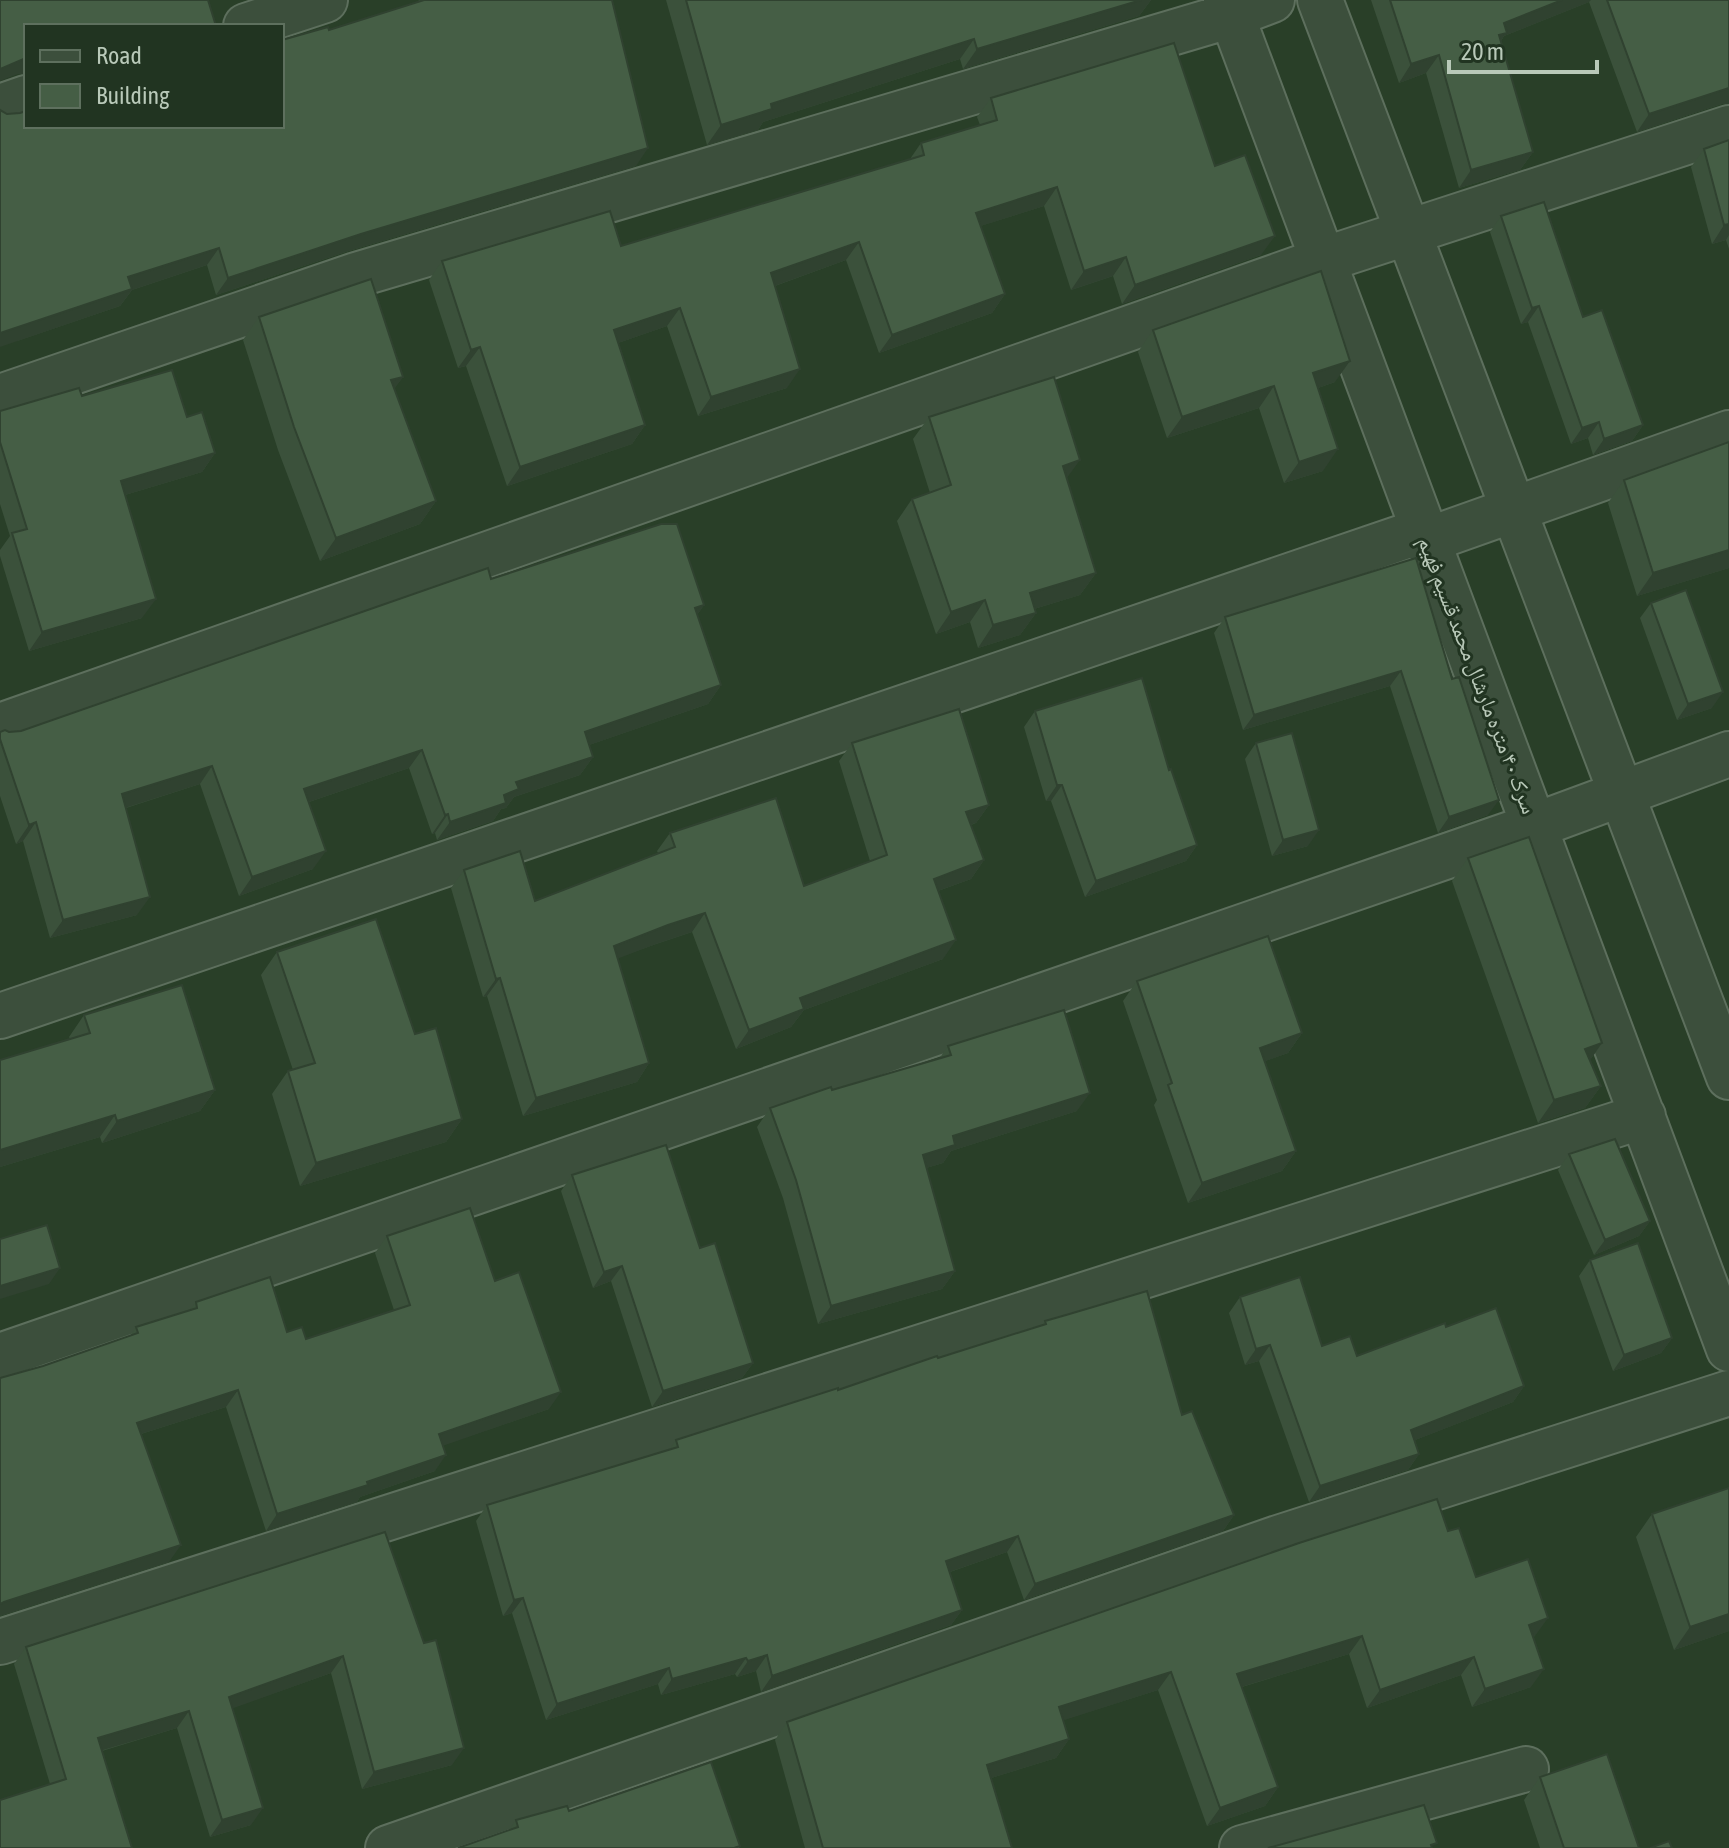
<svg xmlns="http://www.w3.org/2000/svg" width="1729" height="1848" font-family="'Asap Condensed','Noto Naskh Arabic',sans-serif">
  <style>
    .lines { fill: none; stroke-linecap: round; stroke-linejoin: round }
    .minor-casing { stroke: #5d6f5d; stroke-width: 48 }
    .minor { stroke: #3c4f3c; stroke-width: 44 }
    .wall { fill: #3b513b }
    .shaded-wall { fill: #304230 }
    .building { fill: #455e45; stroke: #304230; stroke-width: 2 }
    .labels { text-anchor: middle; stroke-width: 6; stroke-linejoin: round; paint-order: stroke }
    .street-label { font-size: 22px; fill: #b9c9b9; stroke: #213421 }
  </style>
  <rect width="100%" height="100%" fill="#293f28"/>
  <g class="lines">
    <defs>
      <path id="minor" d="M1226,0L1729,1349
        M1320,0L1729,1077
        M246,26L325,0
        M0,107L26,98
        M0,397L356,275L1232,15L1272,0
        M1428,540L1729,433
        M0,726L1323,260L1729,128
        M0,1016L1424,530
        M0,1356L1534,826L1729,754
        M0,1642L1643,1116
        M388,1848L1278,1538L1729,1393
        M1242,1848L1526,1769"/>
    </defs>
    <use href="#minor" class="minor-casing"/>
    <use href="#minor" class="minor"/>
  </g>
  <path class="wall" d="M419,0H612L636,166L349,251L216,295L207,265L132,290L120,306L17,341L7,114L20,113L329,30L418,2Z
    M666,0H1151L1139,16L963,69L960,59L763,122L758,130L707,145Z
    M1371,0H1729L1722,104L1637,132L1589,2L1504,36L1501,41L1533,152L1520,170L1459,188L1426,73L1399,83Z
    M991,98L1215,166L1261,255L1122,304L1113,276L1071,290L1044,206L980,226L1005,294L992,313L879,353L846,260L775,286L787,388L698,416L667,326L618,343L645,425L632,444L507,486L466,366L458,368L429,280L442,261L621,246L910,159L921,143L980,125L977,117Z
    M1729,140V249L1726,240L1712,244L1691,167L1704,149Z
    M1501,216L1583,317L1643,425L1632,441L1593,455L1588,438L1571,444L1528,322L1521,324L1490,232Z
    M259,317L403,377L394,388L436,501L420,524L320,561L278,450L243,340Z
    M1153,330L1335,382L1318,388L1323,471L1284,483L1259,408L1167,438L1138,352Z
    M82,396L187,417L215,453L202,472L125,495L142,618L29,651L0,556V550L10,536L0,504V411Z
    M929,417L1067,479L1096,573L1080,595L1034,609L1036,613L1020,635L978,648L970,622L936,634L897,521L912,499L930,493L913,439Z
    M1729,442V568L1637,596L1608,503L1624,480Z
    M1416,558L1488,815L1438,833L1390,686L1243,730L1214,633L1225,617Z
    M491,579L704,605L697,615L721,685L708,704L589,745L593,757L580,775L514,797L506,808L501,809L493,821L437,840L435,833L432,834L409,768L309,802L313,869L239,896L200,784L126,808L137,915L50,938L23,841L16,844L0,796V732L21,731Z
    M1651,603L1712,708L1677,720L1640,618Z
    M1035,711L1169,770L1197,845L1186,861L1085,897L1051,801H1046L1024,727Z
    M852,743L989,805L976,823L971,825L984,860L971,879L938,891L943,959L804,1010L791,1027L736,1049L692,932L656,944L617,958L649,1063L637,1082L523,1116L487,996L483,997L451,888L464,870L535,901L658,853L657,851L670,833L804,886L870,861L839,761Z
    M1256,743L1308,846L1272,856L1245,759Z
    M1468,858L1602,1043L1590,1060L1601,1086L1585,1108L1538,1123L1452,881Z
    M277,952L415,1034L462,1119L446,1142L300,1186L272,1094L288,1071L293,1070L261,975Z
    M1137,981L1302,1033L1288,1053L1265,1061L1296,1151L1282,1171L1188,1203L1154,1105L1157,1100L1123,1001Z
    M84,1015L215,1090L200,1111L102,1143L100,1137L0,1167V1060L70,1039L69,1037Z
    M948,1046L1077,1111L951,1151L943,1163L926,1168L955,1271L942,1289L818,1324L783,1198L757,1127L770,1108L939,1059Z
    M1569,1154L1650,1221L1639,1236L1594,1255L1558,1170Z
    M572,1175L700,1248L753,1363L742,1378L652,1407L611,1281L593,1288L561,1191Z
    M387,1236L495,1281L549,1409L443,1445L435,1471L360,1497L357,1502L266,1531L226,1407L141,1434L169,1562L0,1616V1378L43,1366L130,1336L136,1327L190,1310L196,1302L306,1339L394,1310L375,1253Z
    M1590,1260L1672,1338L1661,1353L1613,1371L1579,1276Z
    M1240,1297L1322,1346L1357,1356L1446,1327L1524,1386L1513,1402L1415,1440L1419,1454L1408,1470L1309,1502L1259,1361L1245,1365L1229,1313Z
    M1045,1321L1182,1415L1234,1515L1223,1531L1024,1600L1007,1552L950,1572L962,1610L951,1625L761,1692L756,1671L737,1677L735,1674L661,1695L658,1684L546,1720L512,1613L503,1616L476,1521L487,1505L669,1450L676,1440L1043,1324Z
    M1729,1488V1631L1674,1650L1636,1537L1652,1514Z
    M1448,1531L1476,1577L1535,1636L1533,1637L1531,1687L1472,1707L1461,1675L1367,1708L1349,1654L1242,1687L1278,1787L1265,1806L1207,1826L1158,1690L1063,1720L1069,1739L1056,1758L991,1778L1012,1848H805L775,1740L787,1722Z
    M385,1532L452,1765L362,1789L331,1673L232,1708L251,1825L210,1837L177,1728L102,1751L132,1848L50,1784L14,1664L26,1647Z
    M1540,1777L1639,1848H1540L1524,1800Z
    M569,1811L740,1846L739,1848H458L509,1830L516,1820Z"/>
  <path class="shaded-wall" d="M1141,0H1151L1139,16L963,69L977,49Z
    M1562,0H1591L1589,2L1504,36L1494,51L1504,23Z
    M974,39L960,59L763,122L758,130L707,145L721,125L771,104Z
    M1439,55L1426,73L1399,83L1411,64Z
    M26,58V74H18L0,81V69Z
    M1729,88V104H1722L1637,132L1649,114Z
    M648,148L636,166L349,251L216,295L228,278L361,234Z
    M1533,152L1520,170L1459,188L1471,170Z
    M1057,187L1044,206L962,232L976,213Z
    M1729,224V235L1726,240L1712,244L1724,225Z
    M1275,236L1261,255L1122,304L1135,285Z
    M859,242L846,260L758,292L771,273Z
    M219,248L207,265L132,290L120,306L0,347V333L128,277Z
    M1126,257L1113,276L1071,290L1084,271Z
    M1005,294L992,313L879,353L892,335Z
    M1539,306L1528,322L1521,324L1532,308Z
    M680,308L667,326L601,349L614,330Z
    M480,347L466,366L458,368L471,350Z
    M1350,361L1335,382L1298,395L1313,373Z
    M800,369L787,388L698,416L711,397Z
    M403,377L387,399L391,380Z
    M1274,386L1259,408L1167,438L1182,417Z
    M1599,422L1588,438L1571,444L1582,428Z
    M645,425L632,444L507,486L520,467Z
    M1643,425L1632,441L1593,455L1604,439Z
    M1338,449L1323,471L1284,483L1299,462Z
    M215,453L202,472L108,500L121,481Z
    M1080,460L1064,482L1063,466Z
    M436,501L420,524L320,561L336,538Z
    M1729,550V568L1637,596L1653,573Z
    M1096,573L1080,595L1014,615L1030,593Z
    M156,599L142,618L29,651L42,632Z
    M985,600L970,622L936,634L951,612Z
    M704,605L691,624L695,608Z
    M1036,613L1020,635L978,648L993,625Z
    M1401,671L1390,686L1243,730L1254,715Z
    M721,685L708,704L572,751L585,732Z
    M1723,692L1712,708L1677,720L1688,704Z
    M422,750L409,768L291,808L304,789Z
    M593,757L580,775L514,797L506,808L501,809L493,821L437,840L450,822L504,795L516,782Z
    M212,766L200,784L109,813L122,794Z
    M1057,785H1062L1051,801H1046Z
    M1499,800L1488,815L1438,833L1449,817Z
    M989,805L976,823L953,830L966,812Z
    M448,814L435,833L432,834L445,815Z
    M36,822L23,841L16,844L29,825Z
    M1319,830L1308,846L1272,856L1283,840Z
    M1197,845L1186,861L1085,897L1096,881Z
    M326,851L313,869L239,896L252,877Z
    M984,860L971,879L921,897L934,879Z
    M150,897L137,915L50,938L63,920Z
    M705,913L692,932L656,944L601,965L614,946L668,925Z
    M956,940L943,959L804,1010L791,1027L736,1049L749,1030L800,998Z
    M500,978L487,996L483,997L496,979Z
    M1302,1033L1288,1053L1246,1068L1260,1048Z
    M1602,1043L1586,1066L1585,1049Z
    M649,1063L637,1082L523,1116L536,1098Z
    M1601,1086L1585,1108L1538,1123L1554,1100Z
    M215,1090L200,1111L102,1143L117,1121Z
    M1090,1093L1077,1111L951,1151L943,1163L910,1173L923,1155L953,1136Z
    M115,1115L100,1137L0,1167V1150Z
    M462,1119L446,1142L300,1186L316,1163Z
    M1296,1151L1282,1171L1188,1203L1202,1183Z
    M1650,1221L1639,1236L1594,1255L1605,1240Z
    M622,1266L611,1281L593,1288L604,1272Z
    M60,1268L49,1284L0,1299V1286Z
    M955,1271L942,1289L818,1324L831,1306Z
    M1672,1338L1661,1353L1613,1371L1624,1355Z
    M1270,1345L1259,1361L1245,1365L1256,1349Z
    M753,1363L742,1378L652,1407L663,1391Z
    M1524,1386L1513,1402L1400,1446L1411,1430Z
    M238,1390L226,1407L125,1439L137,1423Z
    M561,1392L549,1409L428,1451L439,1434Z
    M1419,1454L1408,1470L1309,1502L1320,1486Z
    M446,1455L435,1471L360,1497L357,1502L266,1531L277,1514Z
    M1234,1515L1223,1531L1024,1600L1035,1584Z
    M1018,1536L1007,1552L935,1577L946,1561Z
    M181,1545L169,1562L0,1616V1604L4,1602Z
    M523,1598L512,1613L503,1616L514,1600Z
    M962,1610L951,1625L761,1692L772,1676Z
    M1729,1614V1631L1674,1650L1690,1627Z
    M1548,1618L1535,1636L1516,1643L1529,1625Z
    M1362,1636L1349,1654L1225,1692L1237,1674Z
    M767,1655L756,1671L737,1677L748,1661Z
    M343,1656L331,1673L217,1714L229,1697Z
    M1474,1657L1461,1675L1367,1708L1380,1690Z
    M746,1658L735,1674L661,1695L672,1679Z
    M669,1668L658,1684L546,1720L557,1704Z
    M1544,1669L1531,1687L1472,1707L1485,1689Z
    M1171,1672L1158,1690L1046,1726L1059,1707Z
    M189,1711L177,1728L86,1755L98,1738Z
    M1069,1739L1056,1758L975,1783L987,1765Z
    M464,1748L452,1765L362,1789L374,1772Z
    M1278,1787L1265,1806L1207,1826L1220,1808Z
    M263,1808L251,1825L210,1837L222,1820Z"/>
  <path class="building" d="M0,0H208L216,26H26V58L0,69Z
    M424,0H612L648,148L361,234L228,278L219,248L128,277L132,289L0,333V110L7,114L20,113L26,111V126H282V40L328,27L329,30Z
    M686,0H1141L977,49L974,39L771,104L772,109L721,125Z
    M1390,0H1562L1504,23L1507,33L1499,35L1533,152L1471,170L1439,55L1411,64Z
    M1607,0H1729V88L1649,114Z
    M1174,43L1215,166L1245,155L1275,236L1135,285L1126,257L1084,271L1057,187L976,213L1005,294L892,335L859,242L771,273L800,369L711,397L680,308L614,330L645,425L520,467L480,347L471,350L442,261L610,211L621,246L924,155L921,143L997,120L991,98Z
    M1729,140V224L1724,225L1704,149Z
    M1544,202L1583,317L1602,310L1643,425L1604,439L1599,422L1582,428L1539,306L1532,308L1501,216Z
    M1321,271L1350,361L1313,373L1338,449L1299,462L1274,386L1182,417L1153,330Z
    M371,279L403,377L391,380L436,501L336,538L294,427L259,317Z
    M172,370L187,417L202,412L215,453L121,481L156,599L42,632L12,533L27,529L0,442V411L79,388L82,396Z
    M1054,377L1080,460L1063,466L1096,573L1030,593L1036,613L993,625L985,600L951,612L912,499L951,485L929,417Z
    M1729,442V550L1653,573L1624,480Z
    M661,524H677L704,605L695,608L721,685L585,732L593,757L516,782L519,789L504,795L506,803L450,822L448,814L445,815L422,750L304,789L326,851L252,877L212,766L122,794L150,897L63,920L36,822L29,825L0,739V732L5,730L9,732L21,731L488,568L491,579Z
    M1416,558L1452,679L1459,677L1499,800L1449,817L1401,671L1254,715L1225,617Z
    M1686,590L1723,692L1688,704L1651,603Z
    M1142,678L1169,770L1171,769L1197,845L1096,881L1062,785H1057L1035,711Z
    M959,709L989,805L966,812L984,860L934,879L956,940L800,998L804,1009L749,1030L705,913L668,925L614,946L649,1063L536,1098L500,978L496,979L464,870L520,851L535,901L675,847L670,833L776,798L804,886L887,855L852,743Z
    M1292,733L1319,830L1283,840L1256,743Z
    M1529,837L1602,1043L1585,1049L1601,1086L1554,1100L1468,858Z
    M376,919L415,1034L436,1028L462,1119L316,1163L288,1071L315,1063L277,952Z
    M1268,936L1302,1033L1260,1048L1296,1151L1202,1183L1168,1085L1172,1083L1137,981Z
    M182,985L215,1090L117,1121L115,1115L0,1150V1060L90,1033L84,1015Z
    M1064,1010L1090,1093L953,1136L955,1145L923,1155L955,1271L831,1306L796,1180L770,1108L831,1087L832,1090L951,1055L948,1046Z
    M1615,1139L1650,1221L1605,1240L1569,1154Z
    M666,1145L700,1248L715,1243L753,1363L663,1391L622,1266L604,1272L572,1175Z
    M470,1208L495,1281L519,1272L561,1392L439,1434L446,1455L367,1482L368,1485L277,1514L238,1390L137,1423L181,1545L4,1602L0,1604V1378L43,1366L138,1333L136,1327L197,1308L196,1302L270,1277L287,1332L302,1327L306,1339L410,1305L387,1236Z
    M47,1225L60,1268L0,1286V1239Z
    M1638,1243L1672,1338L1624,1355L1590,1260Z
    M1300,1277L1322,1346L1350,1336L1357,1356L1445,1323L1446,1327L1496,1308L1524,1386L1411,1430L1419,1454L1320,1486L1270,1345L1256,1349L1240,1297Z
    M1147,1291L1182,1415L1192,1411L1234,1515L1035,1584L1018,1536L946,1561L962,1610L772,1676L767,1655L748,1661L746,1658L672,1679L669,1668L557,1704L523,1598L514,1600L487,1505L678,1447L676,1440L838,1388V1390L937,1356L938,1358L1046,1324L1045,1321L1066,1315Z
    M1729,1488V1614L1690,1627L1652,1514Z
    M1437,1499L1448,1531L1459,1528L1476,1577L1528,1559L1548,1618L1529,1625L1544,1669L1485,1689L1474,1657L1380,1690L1362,1636L1237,1674L1278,1787L1220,1808L1171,1672L1059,1707L1069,1739L987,1765L1012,1848H823L787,1722L1299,1543Z
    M385,1532L424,1643L436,1640L464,1748L374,1772L343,1656L229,1697L263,1808L222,1820L189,1711L98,1738L132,1848H0V1800L66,1779L26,1647Z
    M1607,1754L1639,1848H1564L1540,1777Z
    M711,1762L740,1846L734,1848H458L518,1827L516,1820L567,1806L569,1811Z
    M1424,1805L1437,1843L1431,1845L1432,1848H1268Z
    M1669,1841L1672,1848H1650Z"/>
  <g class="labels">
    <g class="street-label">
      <text transform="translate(1478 675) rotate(69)" y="8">سرک ۴۰ متره مارشال محمد قسیم فهیم</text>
    </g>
  </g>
  <rect x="24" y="24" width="260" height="104" fill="#213421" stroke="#5e705e" stroke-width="2"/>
  <rect x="40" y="50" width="40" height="12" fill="#3c4f3c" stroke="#5e705e" stroke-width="2"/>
  <text x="96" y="64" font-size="24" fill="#b9c9b9">Road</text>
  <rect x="40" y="84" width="40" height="24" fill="#455e45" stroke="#5e705e" stroke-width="2"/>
  <text x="96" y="104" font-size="24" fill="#b9c9b9">Building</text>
  <path d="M1449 60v12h148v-12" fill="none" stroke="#b9c9b9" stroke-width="4"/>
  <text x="1461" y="60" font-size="24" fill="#b9c9b9" stroke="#213421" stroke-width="6" paint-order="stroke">20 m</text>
</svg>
